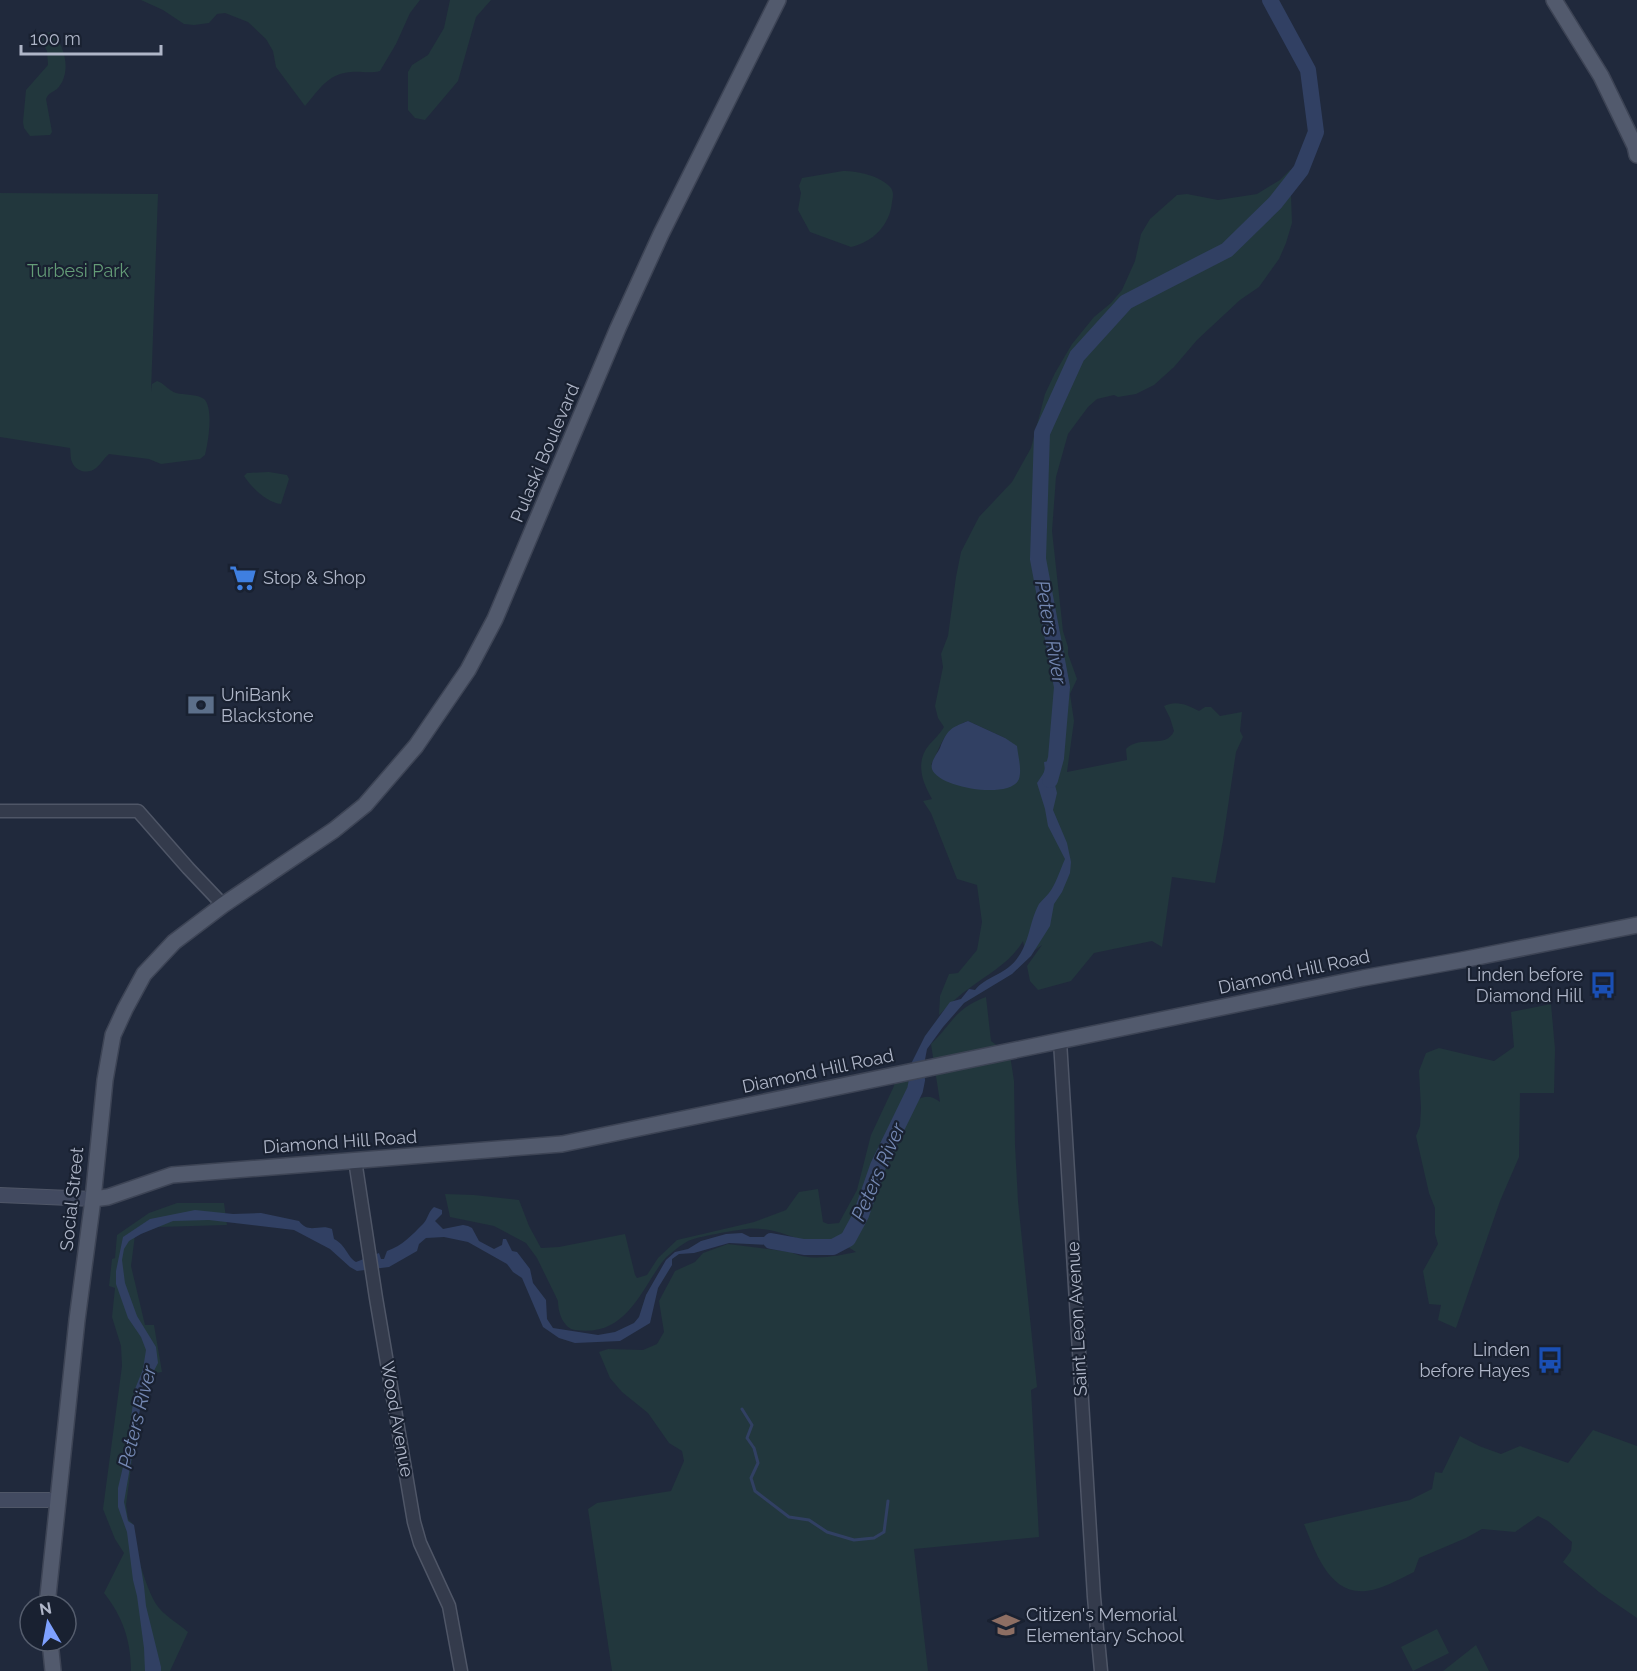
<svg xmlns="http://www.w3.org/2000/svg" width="1637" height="1671" font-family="Raleway,sans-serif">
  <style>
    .green { fill: #22373d; fill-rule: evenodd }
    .water { fill: #314063 }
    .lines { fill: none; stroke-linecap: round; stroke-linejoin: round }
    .stream { stroke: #314063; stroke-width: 3 }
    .river { stroke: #314063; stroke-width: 16 }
    .tertiary-casing { stroke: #4f5667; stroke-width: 15 }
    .secondary-casing { stroke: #4f5667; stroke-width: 16 }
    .primary-casing { stroke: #3d4455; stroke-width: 18 }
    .tertiary { stroke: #343b4c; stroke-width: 12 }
    .secondary { stroke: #424a60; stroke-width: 14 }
    .primary { stroke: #525a6d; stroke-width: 15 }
    .labels { text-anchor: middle; stroke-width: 4.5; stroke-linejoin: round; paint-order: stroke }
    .park-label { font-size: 18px; fill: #649c77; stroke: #192131 }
    .street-label { font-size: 18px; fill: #afb6c8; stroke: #192131 }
    .poi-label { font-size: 18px; fill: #afb6c8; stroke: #192131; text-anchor: start }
    .water-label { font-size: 20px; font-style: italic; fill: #7488b3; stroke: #192131 }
  </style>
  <rect width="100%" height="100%" fill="#20293c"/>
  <path class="green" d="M141,0H420L410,13L396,44L380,71C369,74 361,71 351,72C328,73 318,91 305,106L276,67L273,51L266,39L248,22L225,13L217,14L209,23L194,25L184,24L163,10Z
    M450,0H491L476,17L458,81L425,120L415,118L408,110V72L412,65L428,55L444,28Z
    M50,32C66,44 72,74 57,89C52,93 49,92 46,99L52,132L50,135L30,136L24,128L23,122L26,90L48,65L47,51L40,37L41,34Z
    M1290,170H1296L1297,173L1291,195L1292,223L1286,243L1279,259L1259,287L1240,300L1197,340L1174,367L1154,385L1136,394L1118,397L1114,395L1097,399L1088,407L1068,434L1056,477L1052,531L1063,631L1068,647V654L1077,679L1070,694L1074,721L1067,772L1127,760L1126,749C1140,734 1166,750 1174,731L1170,718L1164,706C1177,700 1187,705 1199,711L1205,707H1211L1220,716L1242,712L1240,731L1243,737L1236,752L1223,840L1215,883L1172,877L1162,947L1152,941L1094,953L1071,981L1038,990L1030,981L1027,966L1042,945L1035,950L1025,951L1023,941C1011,962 990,973 971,987C959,995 949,1005 939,1015L940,996L949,974L958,973L977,950L982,922L977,885L957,879L931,813L923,801L932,799C922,782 915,762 929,745C934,739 940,734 944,727L938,718L935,706L943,667L941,654L948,636L956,577L961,552L979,517L1012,482L1031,448L1045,394L1055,373L1072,344L1094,317L1111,303L1122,290L1135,261L1141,234L1150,219L1177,195L1187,194L1218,200L1257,194L1280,180ZM968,721L1005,738L931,765C943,742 942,731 968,721Z
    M843,171C858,171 881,176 891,188C894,193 893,197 892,202C890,225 873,242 851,247L810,232L798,210L801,193L799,186L802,178Z
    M0,193L158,194L151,392L152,384L157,381C164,383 168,390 176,393C184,395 198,394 204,399C214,408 208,443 205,455L200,459L161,464L149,459L109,454C104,458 101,464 96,468C88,475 75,471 72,462C70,458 71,452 70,448L0,437Z
    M269,472L287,475L289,479L281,504C267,503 252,488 244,476L247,473Z
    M986,997L991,1041L1010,1055L1014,1081L1015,1145L1018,1201L1037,1387L1031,1390L1039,1537L914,1549L928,1671H612L588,1509L597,1503L671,1491L684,1461L682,1451L669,1443L648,1413L622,1392L610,1378L599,1352L608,1349L643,1350L657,1344L664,1332L659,1301L675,1271L695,1262L703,1253L728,1244L791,1252C809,1262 837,1256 856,1252L848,1247L843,1237C817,1252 800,1237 774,1231C765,1229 754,1228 746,1229C735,1230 696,1237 688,1241C679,1246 665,1257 660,1265C638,1297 623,1337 575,1330C563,1328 558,1312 558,1301L537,1258L526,1243L494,1226L450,1217L445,1194L474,1195L519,1200L529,1226L541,1248L559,1247L625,1234L635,1275L637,1278L647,1275L658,1258L677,1240L754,1222L786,1210L799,1192L818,1189L823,1222L828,1224L839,1223L857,1190L871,1135L894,1086L895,1078L910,1079L905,1108C917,1099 927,1091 940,1102L931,1044C953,1023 954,1009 986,997Z
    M1551,1004L1555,1049L1554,1093H1520L1519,1157L1500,1201L1456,1328L1438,1320L1441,1305L1429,1304L1423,1271L1438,1244L1435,1234V1208L1429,1193L1416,1136L1420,1126L1421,1108L1419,1071L1426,1053L1439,1048L1494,1061L1514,1047L1511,1012Z
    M177,1203H224L227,1225L158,1227L135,1235L131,1266L145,1325H154L162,1372L149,1374L141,1391L126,1505L128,1519L133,1524C132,1543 146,1588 156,1604C163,1615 179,1624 188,1632L170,1671H131C131,1641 123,1617 104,1593L124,1553L115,1539L103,1509L122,1366L121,1346L112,1317L115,1288L109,1286L112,1259L115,1258L117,1235L149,1213Z
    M1593,1430L1637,1446V1618L1599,1592L1563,1562L1571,1551L1572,1542L1548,1521L1538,1516L1515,1532L1482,1529L1466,1538L1419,1558L1414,1572C1399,1579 1383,1589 1366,1591C1329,1595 1315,1551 1304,1524L1410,1500L1432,1489L1435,1472L1442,1473L1460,1436L1479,1446L1501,1454L1520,1446L1568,1463Z
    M1437,1629L1449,1653L1413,1671L1401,1647Z
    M1476,1645L1489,1671H1443Z"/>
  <path class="water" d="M968,721L1005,738L1017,746C1018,756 1022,769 1019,779C1011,800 938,788 932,769C930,762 937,754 940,748C947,730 950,728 968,721Z
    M1060,759L1054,781L1057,793L1053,810L1067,843L1071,862L1070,873L1062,892L1054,904L1050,926L1031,956L1012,974L964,1003L943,1027L927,1049L921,1081L922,1090L916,1105H914L908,1099L911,1087L912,1062L925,1036L950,1002L961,999L969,989L975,990C985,977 1004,975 1016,960C1030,943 1029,922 1039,904C1042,900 1046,897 1049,893C1056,884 1060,870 1065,859L1048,826L1045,809L1037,783L1045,771L1044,762Z
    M434,1207L442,1210V1214L435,1221L443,1229L463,1225L468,1226L472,1228L479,1241L494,1249L502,1245L503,1239H506L512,1251L517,1252L530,1269L533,1283L546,1300L547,1319L553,1328L598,1335L615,1332L634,1323L639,1317L646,1295L666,1260L675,1252L688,1249L701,1241L726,1234L742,1233L750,1237H768L794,1243L793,1246L729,1243L694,1253L679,1254L672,1259V1265L658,1288L650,1323L620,1341L575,1343L559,1338L543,1327L522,1278L513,1272L507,1264L468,1242L444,1237L426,1238L419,1244L417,1251L389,1267L357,1271L350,1267L330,1249L294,1230L209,1220L173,1221L141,1234L129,1241L124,1249L122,1260L125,1283L137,1316L156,1347L158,1363L143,1392L124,1502L128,1521L134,1525L144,1586L146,1606L161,1667V1671H145L144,1648L137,1596L133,1580L127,1532L118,1507V1488L126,1454L135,1389L143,1369L146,1350L141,1337L128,1318L116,1284V1271L123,1237L150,1219L195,1210L233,1214L261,1213L299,1221C309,1235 320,1223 332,1229L334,1239C347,1246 347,1257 356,1262L379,1253L381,1259H384L387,1251C402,1246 412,1235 423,1224C428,1219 428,1212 434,1207Z"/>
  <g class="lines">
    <path class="stream" d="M742,1409L752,1425L747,1438L754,1448L758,1463L751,1478L755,1491L789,1517L809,1520L827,1532L854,1540L874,1538L884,1532L888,1501"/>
    <path class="river" d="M1050,780L1056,758L1062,687L1038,559L1042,433L1077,356L1126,302L1227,250L1275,203L1301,170L1316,132L1308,70L1270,0
      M771,1241L804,1247H833L848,1239L861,1215L878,1166L915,1090L917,1080"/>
    <defs>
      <path id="tertiary" d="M0,811H138L188,868L223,905
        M1060,1041L1094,1597L1101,1671
        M355,1160L376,1298L414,1522L420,1543L449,1606L461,1671"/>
      <path id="secondary" d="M0,1195L93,1199
        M0,1500H58"/>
      <path id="primary" d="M1554,0L1601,76L1635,146L1637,155
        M93,1199L108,1197L172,1175L562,1144L1363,978L1462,960L1637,925
        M47,1605L77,1320L93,1199L105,1080L113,1035L125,1009L144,974L174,942L223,905L334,830L365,805L416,746L468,670L495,619L618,328L661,234L778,0
        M50,1641L53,1671"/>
    </defs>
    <use href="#tertiary" class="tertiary-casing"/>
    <use href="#secondary" class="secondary-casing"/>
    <use href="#primary" class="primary-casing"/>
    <use href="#tertiary" class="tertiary"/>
    <use href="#secondary" class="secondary"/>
    <use href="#primary" class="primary"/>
  </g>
  <defs>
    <symbol id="supermarket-bare" viewBox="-9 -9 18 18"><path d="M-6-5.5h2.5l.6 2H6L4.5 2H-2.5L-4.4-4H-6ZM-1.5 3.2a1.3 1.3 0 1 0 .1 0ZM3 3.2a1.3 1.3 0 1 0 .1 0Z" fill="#3f7fe0" stroke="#192131" stroke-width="2.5" paint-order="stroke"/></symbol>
    <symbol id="bank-bare" viewBox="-9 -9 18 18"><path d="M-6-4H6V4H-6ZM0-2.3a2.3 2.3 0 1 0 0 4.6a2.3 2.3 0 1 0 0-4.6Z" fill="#5c6f8a" stroke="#192131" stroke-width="2.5" paint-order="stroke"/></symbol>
    <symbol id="bus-bare" viewBox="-9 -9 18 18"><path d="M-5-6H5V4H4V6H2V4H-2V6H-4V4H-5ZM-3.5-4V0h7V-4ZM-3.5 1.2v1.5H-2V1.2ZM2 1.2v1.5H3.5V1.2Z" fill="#1a4fb4" stroke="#192131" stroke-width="2.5" paint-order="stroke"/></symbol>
    <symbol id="school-bare" viewBox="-9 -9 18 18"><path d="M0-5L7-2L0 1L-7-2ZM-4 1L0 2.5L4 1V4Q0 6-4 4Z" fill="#8d6e63" stroke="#192131" stroke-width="2.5" paint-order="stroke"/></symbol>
  </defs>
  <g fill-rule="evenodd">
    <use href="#supermarket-bare" x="224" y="559" width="38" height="38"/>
    <use href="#bank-bare" x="182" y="686" width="38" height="38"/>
    <use href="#bus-bare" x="1584" y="966" width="38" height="38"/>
    <use href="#bus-bare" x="1531" y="1341" width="38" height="38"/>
    <use href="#school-bare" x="987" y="1606" width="38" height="38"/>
  </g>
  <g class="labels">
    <g class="park-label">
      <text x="78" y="277">Turbesi Park</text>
    </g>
    <g class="street-label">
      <text transform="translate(545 453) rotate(-67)" y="6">Pulaski Boulevard</text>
      <text transform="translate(1294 972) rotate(-12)" y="6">Diamond Hill Road</text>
      <text transform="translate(818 1071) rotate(-12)" y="6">Diamond Hill Road</text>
      <text transform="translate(340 1142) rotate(-4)" y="6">Diamond Hill Road</text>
      <text transform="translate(72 1199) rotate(-84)" y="6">Social Street</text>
      <text transform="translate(1077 1319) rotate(-93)" y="6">Saint Leon Avenue</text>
      <text transform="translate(397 1419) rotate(80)" y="6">Wood Avenue</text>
    </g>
    <g class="poi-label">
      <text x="263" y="584">Stop &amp; Shop</text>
      <text x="221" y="701">UniBank<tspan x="221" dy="21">Blackstone</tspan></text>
      <text x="1583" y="981" text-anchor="end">Linden before<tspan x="1583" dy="21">Diamond Hill</tspan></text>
      <text x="1530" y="1356" text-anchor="end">Linden<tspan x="1530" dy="21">before Hayes</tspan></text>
      <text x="1026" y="1621">Citizen's Memorial<tspan x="1026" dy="21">Elementary School</tspan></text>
    </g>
    <g class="water-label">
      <text transform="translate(1051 632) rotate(80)" y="7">Peters River</text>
      <text transform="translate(878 1172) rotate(-66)" y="7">Peters River</text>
      <text transform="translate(137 1417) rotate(-76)" y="7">Peters River</text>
    </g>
  </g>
  <g transform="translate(48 1623) rotate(350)"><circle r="28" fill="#192131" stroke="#555d6d" stroke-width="1.5"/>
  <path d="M0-4.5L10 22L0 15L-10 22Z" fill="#7ea1ff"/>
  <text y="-9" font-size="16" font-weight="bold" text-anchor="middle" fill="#afb6c8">N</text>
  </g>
  <path d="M21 45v9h140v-9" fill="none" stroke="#afb6c8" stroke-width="3"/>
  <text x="30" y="45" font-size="18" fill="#afb6c8" stroke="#192131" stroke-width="4.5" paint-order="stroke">100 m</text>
</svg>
